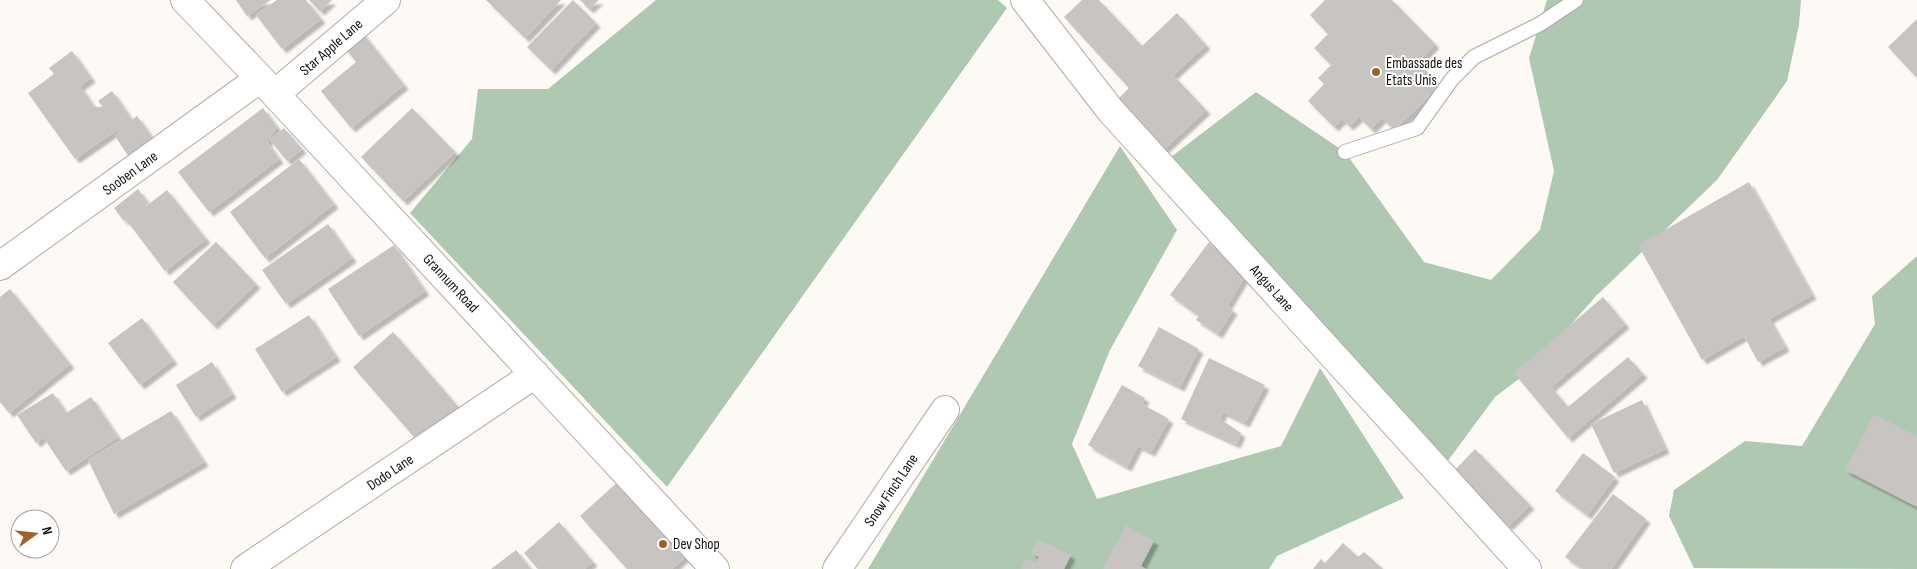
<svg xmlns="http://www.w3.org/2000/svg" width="1917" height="569" font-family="'Sofia Sans Condensed',sans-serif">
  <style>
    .forest { fill: #aec8b2 }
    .building { fill: #c8c4c2; filter: url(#shadow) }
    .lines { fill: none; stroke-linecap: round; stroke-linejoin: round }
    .lane-casing { stroke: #aeaba8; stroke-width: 16 }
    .street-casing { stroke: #aeaba8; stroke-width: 30 }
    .lane { stroke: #fff; stroke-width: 14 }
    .street { stroke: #fff; stroke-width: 28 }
    .poi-dot { fill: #a06326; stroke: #fff; stroke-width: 2 }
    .labels { text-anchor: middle; stroke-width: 4; stroke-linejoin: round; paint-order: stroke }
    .street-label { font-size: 15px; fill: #121110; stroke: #fff }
    .poi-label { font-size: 15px; fill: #121110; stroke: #fff; text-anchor: start }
  </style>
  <defs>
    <filter id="shadow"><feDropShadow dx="4.5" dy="4.5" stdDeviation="1" flood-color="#0004"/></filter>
  </defs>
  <rect width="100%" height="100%" fill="#fdfaf6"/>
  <path class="forest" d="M656,0H998L1007,8L667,487L410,213L472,139L478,89H548Z
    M1547,0H1801L1799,25L1787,81L1717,180L1596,296L1532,369L1495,397L1444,466L1167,160L1256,92L1345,152L1424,262L1491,280L1540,230L1554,171L1529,58Z
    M1120,146L1177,230L1110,350L1072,444L1097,499L1281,446L1320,368L1404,498L1277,556L1269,569H868Z
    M1917,256V569L1694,568L1669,516L1674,490L1745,441L1802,446L1875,324L1872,296Z"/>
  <path class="building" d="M236,0H271L247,16Z
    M277,0H306L321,19L282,49L256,15Z
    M309,0H332L320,11Z
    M486,0H561L525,38Z
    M573,0L596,23L551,70L527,47Z
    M580,0H599L589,9Z
    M1082,0H1099L1142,46L1177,13L1206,45L1173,75L1206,110L1163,150L1117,100L1129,88L1064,17Z
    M1325,0H1392L1435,44L1418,62L1440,85L1394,130L1382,118L1371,129L1359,117L1349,126L1342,119L1334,127L1308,101L1324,84L1318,78L1331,65L1314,48L1328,34L1310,15Z
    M1917,19V78L1888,47Z
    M361,31L404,85L351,128L321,91L356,62L343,46Z
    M72,51L91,78L80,86L94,107H103L98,101L112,91L132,120L137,116L156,143L131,160L115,136L120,132L118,129L75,159L28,93L54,74L49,68Z
    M263,108L277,127L267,142L279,159L209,212L178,172Z
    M412,108L455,152L403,201L361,157Z
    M284,128L302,149L287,161L270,140Z
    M299,159L334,204L265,258L230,212Z
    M1749,182L1812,295L1769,319L1785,347L1758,362L1744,336L1702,360L1638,245Z
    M138,189L148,203L124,221L114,208Z
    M167,190L206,239L165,271L127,221Z
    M328,224L352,258L286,304L262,270Z
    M216,242L256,284L213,325L173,282Z
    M1209,242L1245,276L1227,306L1233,310L1218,334L1196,320L1199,316L1170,295Z
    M394,245L425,291L359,336L328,289Z
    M10,289L70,364L9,413L0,402V297Z
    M1603,297L1625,324L1551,387L1568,407L1628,357L1643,374L1568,438L1514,373Z
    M309,315L336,357L282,392L255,349Z
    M142,318L173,360L140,385L108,343Z
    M1159,327L1199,349L1180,387L1138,366Z
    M393,332L461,410L421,445L353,367Z
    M1209,358L1265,385L1245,423L1223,412L1220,419L1241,433L1236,444L1181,419Z
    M212,362L232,394L196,417L176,385Z
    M1122,385L1145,398L1142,404L1169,419L1151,452L1138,446L1127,467L1088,445Z
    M53,393L66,413L91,397L118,437L66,471L43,437L36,443L17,415Z
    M1642,400L1665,449L1614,473L1591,424Z
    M171,411L204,462L114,514L88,460Z
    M1874,414L1917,436V507L1845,470Z
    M1475,449L1530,505L1508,526L1453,472Z
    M1583,453L1615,477L1587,515L1555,491Z
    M622,478L689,553L672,569H627L580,516Z
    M1613,494L1646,519L1611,569H1583L1565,557Z
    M559,522L593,562L584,569H538L524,553Z
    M1126,525L1154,541L1141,566L1146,569H1103Z
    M1038,539L1071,555L1064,569H1021L1026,558L1036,563L1039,557L1031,553Z
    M1343,543L1358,557L1364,552L1383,569H1313L1321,559L1325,563Z
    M516,550L531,569H491Z"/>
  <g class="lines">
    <defs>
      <path id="lane" d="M1345,152L1417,128L1452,79L1474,57L1540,24L1576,0"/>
      <path id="street" d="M185,0L275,94L715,569
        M1025,0L1111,111L1527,569
        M275,94L386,0
        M0,266L259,79
        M245,569L535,374
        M837,569L945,410"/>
    </defs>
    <use href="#lane" class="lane-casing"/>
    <use href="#street" class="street-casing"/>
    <use href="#lane" class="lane"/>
    <use href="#street" class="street"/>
  </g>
  <g class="poi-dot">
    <circle cx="1376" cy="72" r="5"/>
    <circle cx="663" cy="544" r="5"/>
  </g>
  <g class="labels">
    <g class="street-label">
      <text transform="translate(331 47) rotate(-41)" y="5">Star Apple Lane</text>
      <text transform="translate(130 173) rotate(-36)" y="5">Sooben Lane</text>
      <text transform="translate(451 283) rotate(47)" y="5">Grannum Road</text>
      <text transform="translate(1272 288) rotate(48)" y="5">Angus Lane</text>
      <text transform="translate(390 472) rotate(-34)" y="5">Dodo Lane</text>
      <text transform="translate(891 490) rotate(-56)" y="5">Snow Finch Lane</text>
    </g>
    <g class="poi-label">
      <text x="1386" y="68">Embassade des<tspan x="1386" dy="17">Etats Unis</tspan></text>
      <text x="673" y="549">Dev Shop</text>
    </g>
  </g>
  <g transform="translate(35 534) rotate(75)"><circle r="24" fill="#ffffff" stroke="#a0a09f"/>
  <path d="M0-4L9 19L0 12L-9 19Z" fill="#a06326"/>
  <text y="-8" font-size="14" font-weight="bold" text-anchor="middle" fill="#121110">N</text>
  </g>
</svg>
